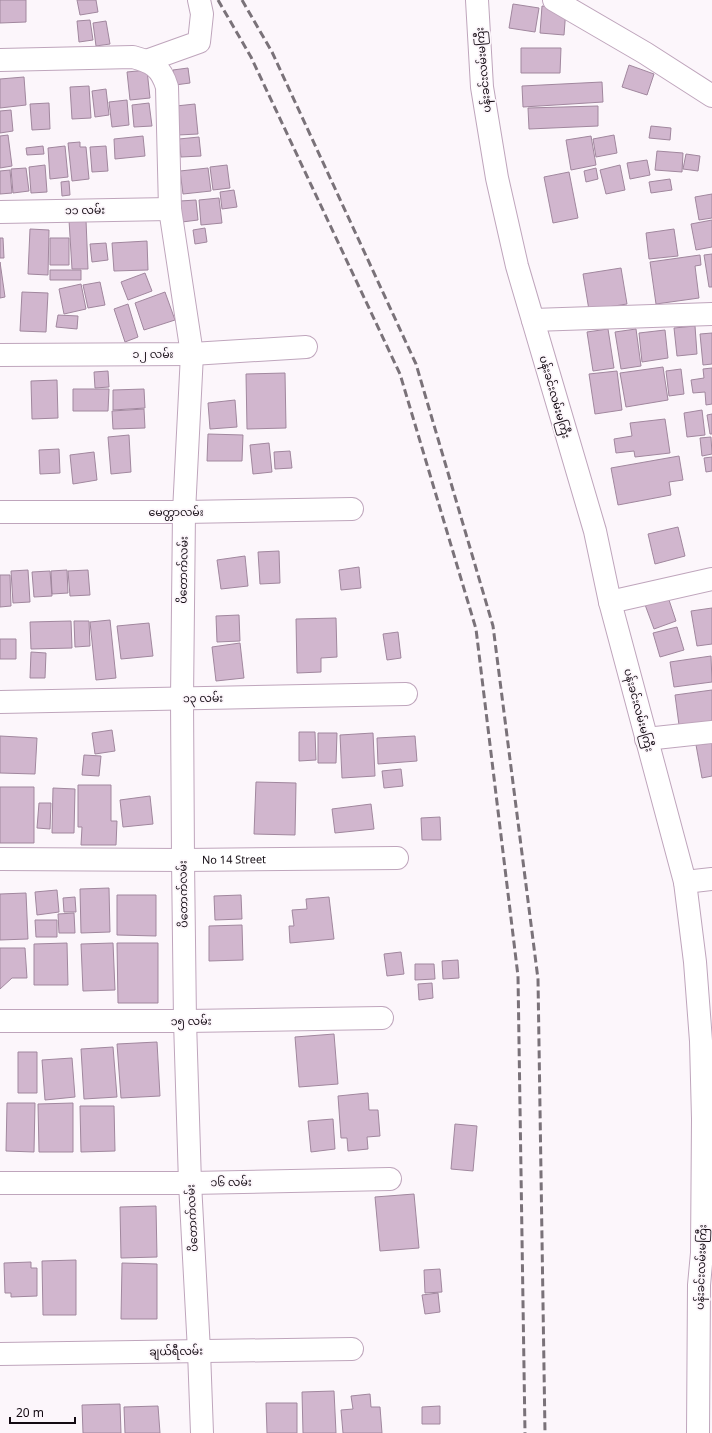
<svg xmlns="http://www.w3.org/2000/svg" width="712" height="1433" font-family="'Noto Sans','Noto Sans Myanmar',sans-serif">
  <style>
    .building { fill: #d1b6ce; stroke: #a1879e }
    .lines { fill: none; stroke-linecap: round; stroke-linejoin: round }
    .minor-casing { stroke: #bfa5bc; stroke-width: 24 }
    .major-casing { stroke: #bfa5bc; stroke-width: 24 }
    .minor { stroke: #fff; stroke-width: 22 }
    .major { stroke: #fff; stroke-width: 22 }
    .rail { stroke: #7a7279; stroke-width: 3; stroke-dasharray: 8 4; stroke-linecap: butt }
    .labels { text-anchor: middle; stroke-width: 3.5; stroke-linejoin: round; paint-order: stroke }
    .street-label { font-size: 11px; fill: #130a12; stroke: #fcf6fb }
  </style>
  <rect width="100%" height="100%" fill="#fcf6fb"/>
  <path class="building" d="M0,0H26V22L0,23Z
    M77,0H96L98,12L80,15Z
    M513,4L539,8L535,32L509,28Z
    M542,6L566,9L564,35L540,33Z
    M90,20L93,40L79,42L77,21Z
    M106,21L110,44L96,46L93,23Z
    M521,48H561L560,73H521Z
    M629,65L654,74L647,95L622,87Z
    M188,68L190,83L175,85L173,70Z
    M147,70L150,98L130,100L127,72Z
    M24,77L26,105L0,108V79Z
    M602,82L603,102L523,107L522,86Z
    M89,86L91,118L72,119L70,87Z
    M106,89L109,115L95,117L92,91Z
    M127,100L129,125L112,127L109,102Z
    M49,103L50,129L32,130L30,104Z
    M149,103L152,126L134,127L132,105Z
    M195,104L198,134L178,135L176,106Z
    M598,106V126L529,129L528,108Z
    M11,110L13,131L0,133V111Z
    M651,126L671,128L670,140L649,138Z
    M8,135L12,166L0,168V136Z
    M614,135L617,153L596,157L593,139Z
    M143,136L145,156L115,159L114,139Z
    M591,136L596,165L571,170L566,140Z
    M199,137L201,156L181,157L179,139Z
    M80,142V147H86L89,179L72,181L68,143Z
    M43,146L44,154L27,155L26,148Z
    M65,146L68,177L50,179L48,148Z
    M106,146L108,171L92,172L90,147Z
    M657,151L683,153L682,172L655,170Z
    M686,154L700,156L698,171L683,169Z
    M647,160L650,175L630,179L627,163Z
    M45,165L47,192L31,193L29,167Z
    M227,165L230,188L213,190L210,167Z
    M620,165L625,190L606,194L600,170Z
    M26,168L29,191L13,193L11,169Z
    M208,168L211,191L183,194L180,171Z
    M596,168L598,179L586,182L584,171Z
    M10,170L12,193L0,194V171Z
    M569,172L578,218L553,223L544,177Z
    M670,179L672,190L651,193L649,182Z
    M69,181L70,195L62,196L61,182Z
    M234,190L237,207L222,209L220,192Z
    M712,194V218L699,220L695,197Z
    M219,198L222,223L201,225L199,200Z
    M196,200L198,220L182,222L180,201Z
    M69,220H86L88,269H72Z
    M712,220V247L696,250L691,224Z
    M205,228L207,242L195,244L193,230Z
    M30,229L49,230L48,275L28,274Z
    M674,229L678,256L649,259L646,233Z
    M0,238H3L4,258H0Z
    M50,238H69V265H50Z
    M147,241L148,270L114,271L112,243Z
    M106,243L108,260L92,262L90,244Z
    M712,254V287H709L704,255Z
    M700,255L701,265L695,266L699,298L656,304L650,262Z
    M0,262L5,297L0,298Z
    M621,268L627,304L589,310L583,274Z
    M50,270H81V280H50Z
    M145,273L152,291L128,300L121,282Z
    M100,282L105,305L88,308L83,285Z
    M81,284L86,309L64,314L59,289Z
    M22,292L48,293L46,332L20,331Z
    M165,292L175,320L144,330L135,303Z
    M128,304L138,337L125,342L114,309Z
    M58,315L78,316L77,329L56,327Z
    M695,326L697,354L677,356L674,328Z
    M608,329L614,368L593,371L587,332Z
    M636,329L641,366L621,369L615,332Z
    M665,330L668,358L642,362L639,333Z
    M712,333V364L703,365L700,334Z
    M663,367L668,400L626,407L620,373Z
    M712,368V404L706,405L705,392L693,393L691,380L704,378L703,369Z
    M681,369L684,394L669,396L666,371Z
    M108,371L109,387L95,388L94,372Z
    M617,371L622,410L595,414L589,374Z
    M285,373L286,428L247,429L246,374Z
    M57,380L58,418L32,419L31,381Z
    M73,389H109L108,411H73Z
    M144,389L145,408L113,410V390Z
    M235,400L237,427L210,429L208,403Z
    M144,409L145,428L113,429L112,411Z
    M702,410L705,435L687,437L684,413Z
    M712,414V434H710L707,415Z
    M665,419L670,453L635,457L634,451L616,453L614,439L632,436L630,423Z
    M208,434L243,435L242,461H207Z
    M129,435L131,472L111,474L108,437Z
    M711,437L712,454L702,456L700,438Z
    M269,443L272,472L253,474L250,445Z
    M59,449L60,473L40,474L39,450Z
    M290,451L292,468L275,469L274,452Z
    M94,452L97,480L73,484L70,455Z
    M679,456L683,480L669,482L671,495L618,505L611,468Z
    M712,457V471L706,472L704,458Z
    M678,527L685,556L655,564L648,534Z
    M279,551L280,583L260,584L258,552Z
    M245,556L248,586L221,589L217,560Z
    M359,567L361,588L341,590L339,570Z
    M28,570L30,602L13,603L11,571Z
    M67,570L68,593L52,594L51,571Z
    M88,570L90,595L70,596L68,571Z
    M50,571L52,596L34,597L32,572Z
    M0,575H10L11,606L0,607Z
    M667,594L676,621L654,629L644,602Z
    M712,608V644L697,646L691,611Z
    M239,615L240,641L217,642L216,616Z
    M336,618L337,657L321,658V672L297,673L296,619Z
    M110,620L116,678L96,680L90,622Z
    M71,621L72,648L31,649L30,622Z
    M74,621H89L90,646L75,647Z
    M149,623L153,656L121,659L117,626Z
    M677,627L684,650L660,657L653,633Z
    M398,632L401,658L387,660L383,634Z
    M0,639H16V659H0Z
    M240,643L244,678L216,681L212,647Z
    M31,652L46,653L45,678H30Z
    M711,656L712,682L674,687L670,662Z
    M712,690V721L679,725L675,695Z
    M112,730L115,751L95,754L92,733Z
    M299,732H315L316,760L299,761Z
    M318,733H337L336,763H318Z
    M373,733L375,776L342,778L340,735Z
    M0,736L37,738L35,774L0,773Z
    M415,736L417,761L378,764L377,738Z
    M712,743V776L702,778L696,745Z
    M84,755L101,756L99,776L82,775Z
    M401,769L403,786L384,788L382,771Z
    M256,782L296,783L295,835L254,834Z
    M78,785H111V821H117L116,845H81L82,827H78Z
    M0,787H34V843H0Z
    M53,788L75,789L74,833H52Z
    M150,796L153,824L123,827L120,800Z
    M39,803H51L50,829L37,828Z
    M371,804L374,829L335,833L332,809Z
    M440,817L441,840H422L421,818Z
    M109,888L110,932L81,933L80,889Z
    M57,890L59,912L37,915L35,892Z
    M26,893L28,939L0,940V894Z
    M117,895H156V936L117,935Z
    M241,895L242,919L215,920L214,896Z
    M75,897L76,912H64L63,898Z
    M329,897L334,939L290,943L289,926H294L292,910L307,909L306,899Z
    M74,913L75,933H59L58,914Z
    M35,920H57V937H36Z
    M242,925L243,960L209,961V926Z
    M67,943L68,985H34V944Z
    M113,943L115,990L83,991L81,944Z
    M117,943H158V1003H118Z
    M0,948H25L27,978H12L0,989Z
    M401,952L404,974L387,976L384,954Z
    M458,960L459,978L443,979L442,961Z
    M415,964H434L435,979L415,980Z
    M432,983L433,998L419,1000L418,984Z
    M334,1034L338,1084L299,1087L295,1037Z
    M157,1042L160,1096L121,1098L117,1044Z
    M113,1047L117,1097L84,1099L81,1049Z
    M18,1052H37V1093H18Z
    M72,1058L75,1097L45,1100L42,1060Z
    M368,1093L369,1110H378L380,1136L367,1137L368,1149L348,1151L347,1138H341L338,1096Z
    M7,1103H35L34,1152L6,1151Z
    M73,1103V1152H39L38,1104Z
    M80,1106H114L115,1151L81,1152Z
    M333,1119L335,1149L311,1152L308,1121Z
    M455,1124L477,1126L473,1171L451,1169Z
    M414,1194L419,1248L380,1251L375,1197Z
    M156,1206L157,1257L121,1258L120,1207Z
    M76,1260V1315H43L42,1261Z
    M31,1262V1268H37V1296L11,1297V1293H5L4,1263Z
    M122,1263L157,1264V1319H121Z
    M440,1269L442,1292L425,1293L424,1270Z
    M438,1293L440,1312L425,1314L422,1295Z
    M334,1391L336,1433H303L302,1392Z
    M370,1394L371,1407H380L382,1433H343L341,1410L353,1409L351,1396Z
    M266,1403H297V1433H267Z
    M120,1404L121,1433H83L82,1405Z
    M158,1406L160,1433H125L124,1407Z
    M440,1406V1424H422V1407Z"/>
  <g class="lines">
    <defs>
      <g id="minor">
        <path d="M554,0L645,53L712,96"/>
        <path d="M0,60L133,57C152,62 161,67 167,87L170,209L192,354L184,512L182,699L183,860L185,1021L190,1183L199,1351L202,1433"/>
        <path d="M146,61L199,42L202,14L199,0"/>
        <path d="M0,212L170,209"/>
        <path d="M533,320L712,314"/>
        <path d="M0,355L192,354L306,347"/>
        <path d="M0,512H184L352,509"/>
        <path d="M610,602L712,579"/>
        <path d="M0,702L406,694"/>
        <path d="M646,739L712,732"/>
        <path id="s1" d="M0,859L183,860L397,858"/>
        <path d="M685,882L712,879"/>
        <path d="M0,1021H185L382,1018"/>
        <path d="M0,1183H190L390,1179"/>
        <path d="M0,1354L352,1349"/>
      </g>
      <path id="major" d="M477,0L482,87L497,178L517,266L595,531L610,602L685,882L695,962L701,1041L703,1119L702,1253L699,1285L698,1433"/>
    </defs>
    <use href="#minor" class="minor-casing"/>
    <use href="#major" class="major-casing"/>
    <use href="#minor" class="minor"/>
    <use href="#major" class="major"/>
    <path class="rail" d="M218,0L251,57L400,374L476,629L518,976L525,1433
      M242,0L272,52L416,364L493,626L538,979L545,1433"/>
  </g>
  <g class="labels">
    <g class="street-label">
      <text transform="translate(483 70) rotate(-95)" y="4">ပန်းခင်းလမ်းမကြီး</text>
      <text transform="translate(85 210) rotate(-1)" y="4">၁၁ လမ်း</text>
      <text x="153" y="358">၁၂ လမ်း</text>
      <text transform="translate(555 397) rotate(74)" y="4">ပန်းခင်းလမ်းမကြီး</text>
      <text x="176" y="516">မေတ္တာလမ်း</text>
      <text transform="translate(183 570) rotate(-89)" y="4">ပိတောက်လမ်း</text>
      <text transform="translate(203 698) rotate(-1)" y="4">၁၃ လမ်း</text>
      <text transform="translate(639 710) rotate(75)" y="4">ပန်းခင်းလမ်းမကြီး</text>
      <text dy="4" stroke="none"><textPath href="#s1" startOffset="234">No 14 Street</textPath></text>
      <text transform="translate(183 894) rotate(-91)" y="4">ပိတောက်လမ်း</text>
      <text transform="translate(191 1021) rotate(-1)" y="4">၁၅ လမ်း</text>
      <text transform="translate(231 1182) rotate(-1)" y="4">၁၆ လမ်း</text>
      <text transform="translate(192 1218) rotate(-93)" y="4">ပိတောက်လမ်း</text>
      <text transform="translate(701 1267) rotate(-88)" y="4">ပန်းခင်းလမ်းမကြီး</text>
      <text transform="translate(176 1351) rotate(-1)" y="4">ချယ်ရီလမ်း</text>
    </g>
  </g>
  <path d="M10 1417v6h65v-6" fill="none" stroke="#130a12" stroke-width="2"/>
  <text x="16" y="1417" font-size="12" fill="#130a12" stroke="#fcf6fb" stroke-width="3" paint-order="stroke">20 m</text>
</svg>
